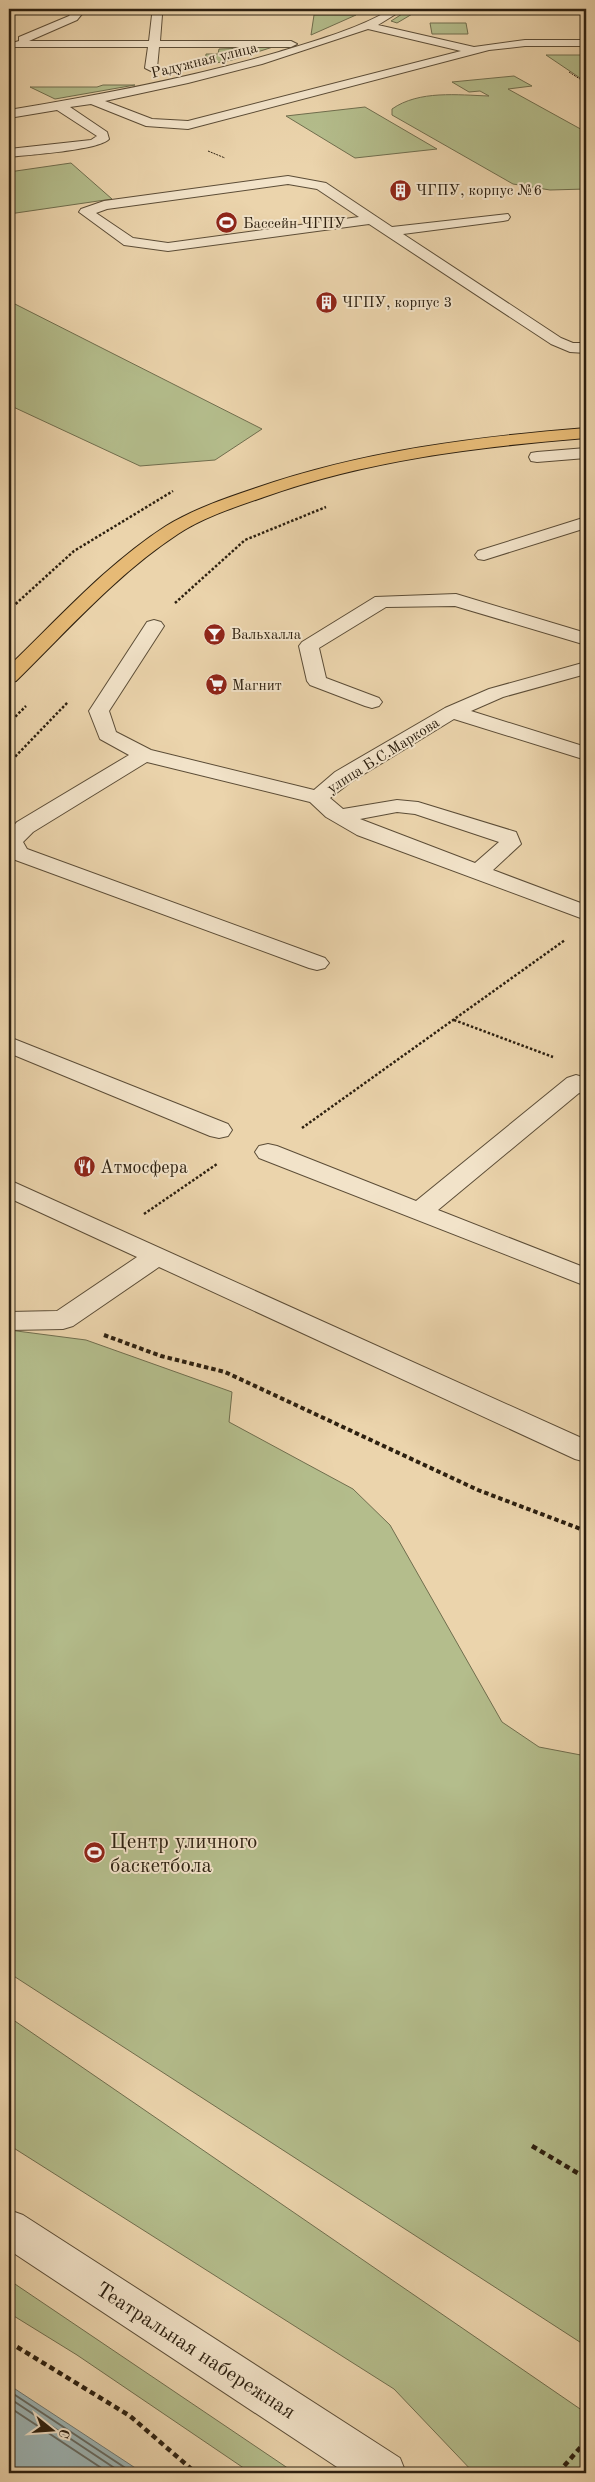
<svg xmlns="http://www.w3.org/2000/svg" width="595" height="2482" font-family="'Old Standard TT',serif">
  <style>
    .green { fill: #b4bd8c; stroke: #706e4e }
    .water { fill: #9db5b5; stroke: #707973 }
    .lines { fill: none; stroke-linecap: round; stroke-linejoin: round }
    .shore { stroke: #656a62; stroke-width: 2 }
    .minor-casing { stroke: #5c4d37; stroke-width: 2 }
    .major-casing { stroke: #2d2010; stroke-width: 2 }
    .path-far3 { stroke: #2d2010; stroke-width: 1; stroke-dasharray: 2 1; stroke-linecap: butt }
    .path-far2 { stroke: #2d2010; stroke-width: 2.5; stroke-dasharray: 2.5 2; stroke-linecap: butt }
    .path-far1 { stroke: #2d2010; stroke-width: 4; stroke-dasharray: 4.5 3; stroke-linecap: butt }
    .path { stroke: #2d2010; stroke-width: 4.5; stroke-dasharray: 5.5 4; stroke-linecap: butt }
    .minor { fill: #f2e3c9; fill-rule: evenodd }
    .major { fill: #e6ba76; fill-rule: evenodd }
    .labels { text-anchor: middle; stroke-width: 4; stroke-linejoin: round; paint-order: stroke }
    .far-street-label { font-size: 15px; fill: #2d2010; stroke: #f2e3c9 }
    .far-poi-label { font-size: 15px; fill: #2d2010; stroke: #f2e3c9; text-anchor: start }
    .poi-label { font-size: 18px; fill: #2d2010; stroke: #f2e3c9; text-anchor: start }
    .near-poi-label { font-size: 21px; fill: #2d2010; stroke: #f2e3c9; text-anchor: start }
    .near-street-label { font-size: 21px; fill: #2d2010; stroke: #f2e3c9 }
  </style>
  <rect width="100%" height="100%" fill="#ebd4ac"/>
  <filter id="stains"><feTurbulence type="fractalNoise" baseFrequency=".004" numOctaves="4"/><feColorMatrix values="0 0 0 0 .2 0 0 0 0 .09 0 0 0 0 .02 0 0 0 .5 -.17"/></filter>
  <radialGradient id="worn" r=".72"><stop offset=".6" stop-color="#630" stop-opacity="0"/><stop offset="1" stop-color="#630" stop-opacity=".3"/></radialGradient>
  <path class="green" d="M410,9H492L493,10H419L397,23L391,21Z
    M314,15H356L311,35Z
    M430,23H466L468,34H432Z
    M273,47L232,60L205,65L206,54H218L219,49Z
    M546,55H586V82Z
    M514,76L532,86L508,89L586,132V189L550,190L513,184L392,115V109C419,90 458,95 489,96L480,91L469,92L452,82Z
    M103,85H135L55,99L30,87H97Z
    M365,107L437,149L355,158L286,116Z
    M71,163L112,199L9,214V172Z
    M9,301L262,429L215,460L140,466L9,405Z
    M9,1330L86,1340L232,1392L229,1422L353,1489L390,1525L502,1722L539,1747L586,1756V2346L9,1973Z
    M9,2017L586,2413V2473H474L394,2389L9,2145Z
    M9,2280L295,2473H251L77,2355L9,2313Z"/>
  <path class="water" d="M9,2385L143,2473H9Z"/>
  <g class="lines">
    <path class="shore" d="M9,2391L133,2473
      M9,2398L122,2473
      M9,2407L109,2473"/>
    <defs>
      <path id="minor" d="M75,9H86L77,20L29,41H149L152,15L157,12L162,15L160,41H291L297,44L291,47H159L157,68L151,71L145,68L148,47H15L9,44L19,41V37L69,16Z
        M392,9H404L378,25L474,47L525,40H586V46H525L489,50L188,129L146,126L91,104L70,107L107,132L109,139C100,150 27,155 9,157V149L91,140L97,136L57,110L9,118V110C100,95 190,78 279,52C318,40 357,29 392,9ZM368,29L461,51L188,121L152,119L105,101L188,83L262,64Z
        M288,176L326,183L392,227L508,214L510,217L508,220L503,221L403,234L561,338L573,343H586V353L570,352L551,344L369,224L168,251L124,245L79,212L81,209L104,201ZM288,184L317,189L359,217L168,243L133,238L96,213L107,209Z
        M586,448V458L537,462L531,461L529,457L531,453L537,452Z
        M586,517V528L484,560L478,559L475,555L478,551Z
        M456,594L586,633V645L455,606L386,607L319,648L326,678L379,698L382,702L379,706L372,708L365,706L310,685L307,681L299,646L302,642L375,597Z
        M154,620L161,622L164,626L109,711L116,732L151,750L314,790L335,772L445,708L489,689L586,662V674L503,697L471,711L586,747V760L454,719L351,782L330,798L343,809L397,800L418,802L516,832L521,844L493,870L586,905V920L357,835L326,817L310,802L147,762L33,832L23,842L27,849L325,958L329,963L325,968L317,970L309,968L10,858L9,831L17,822L129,755L100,739L89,711L147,622ZM397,812L415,814L499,842L475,863L360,819Z
        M9,1037L228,1124L232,1130L228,1136L219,1138L210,1136L9,1053Z
        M576,1075L586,1078V1095L579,1093L438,1210L586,1268V1286L259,1158L255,1152L259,1146L268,1144L277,1146L416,1201L567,1078Z
        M9,1180L586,1440V1462L575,1459L159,1267L73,1326L63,1329L9,1330V1312L57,1311L137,1257L9,1198Z
        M9,2210L23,2215L400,2458L406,2473H346L9,2250Z"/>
      <path id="major" d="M586,428V438C476,447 368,460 264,497C235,507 204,517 178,534C117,574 68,630 16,681L9,683V666C59,618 107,564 166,526C194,509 226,498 256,488C363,451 474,437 586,428Z"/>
    </defs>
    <use href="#minor" class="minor-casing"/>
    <use href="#major" class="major-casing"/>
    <path class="path-far3" d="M439,11H586
      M569,72L586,83
      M208,151L225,158"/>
    <path class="path-far2" d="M175,603L245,540L326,507
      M9,610L74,551L173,491
      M9,723L26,706
      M9,763L68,702
      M454,1020L553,1057
      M302,1128L565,940
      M144,1214L217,1164"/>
    <path class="path-far1" d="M104,1335L161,1356L225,1372L478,1490L586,1531"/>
    <path class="path" d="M532,2146L586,2178
      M9,2342L130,2416L196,2473
      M558,2473L586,2441"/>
    <use href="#minor" class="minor"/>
    <use href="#major" class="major"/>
  </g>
  <defs>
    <symbol id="building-disc" viewBox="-11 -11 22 22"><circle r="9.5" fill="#8f2418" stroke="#f2e3c9"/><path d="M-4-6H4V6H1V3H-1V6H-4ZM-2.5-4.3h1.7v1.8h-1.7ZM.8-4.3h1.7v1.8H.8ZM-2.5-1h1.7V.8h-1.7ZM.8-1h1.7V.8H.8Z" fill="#fff"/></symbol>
    <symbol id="stadium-disc" viewBox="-11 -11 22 22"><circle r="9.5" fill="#8f2418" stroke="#f2e3c9"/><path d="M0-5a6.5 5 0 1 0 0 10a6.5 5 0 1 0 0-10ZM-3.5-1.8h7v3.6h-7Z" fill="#fff"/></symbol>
    <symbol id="bar-disc" viewBox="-11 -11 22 22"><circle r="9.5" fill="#8f2418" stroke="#f2e3c9"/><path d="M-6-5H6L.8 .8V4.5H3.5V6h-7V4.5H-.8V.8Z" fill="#fff"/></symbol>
    <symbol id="supermarket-disc" viewBox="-11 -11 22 22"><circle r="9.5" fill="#8f2418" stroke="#f2e3c9"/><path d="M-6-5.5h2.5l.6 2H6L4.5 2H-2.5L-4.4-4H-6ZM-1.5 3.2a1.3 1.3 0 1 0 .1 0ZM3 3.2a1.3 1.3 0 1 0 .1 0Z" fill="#fff"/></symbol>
    <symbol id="restaurant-disc" viewBox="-11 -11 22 22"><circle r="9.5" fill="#8f2418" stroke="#f2e3c9"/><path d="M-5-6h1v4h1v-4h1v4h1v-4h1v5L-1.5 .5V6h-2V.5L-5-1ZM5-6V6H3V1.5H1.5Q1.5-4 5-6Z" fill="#fff"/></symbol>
  </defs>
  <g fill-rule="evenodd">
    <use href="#building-disc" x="388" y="178" width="25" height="25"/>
    <use href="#stadium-disc" x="214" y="210" width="25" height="25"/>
    <use href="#building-disc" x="314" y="290" width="25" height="25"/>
    <use href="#bar-disc" x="202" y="622" width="25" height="25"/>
    <use href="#supermarket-disc" x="204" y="672" width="25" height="25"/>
    <use href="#restaurant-disc" x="72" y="1154" width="25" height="25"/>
    <use href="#stadium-disc" x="82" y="1840" width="25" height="25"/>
  </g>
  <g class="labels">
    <g class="far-street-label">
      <text transform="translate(204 60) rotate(-14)" y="5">Радужная улица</text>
      <text transform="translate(383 755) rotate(-32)" y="5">улица Б.С.Маркова</text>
    </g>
    <g class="far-poi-label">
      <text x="416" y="195">ЧГПУ, корпус №6</text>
      <text x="243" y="228">Бассейн ЧГПУ</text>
      <text x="342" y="307">ЧГПУ, корпус 3</text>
      <text x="231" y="639">Вальхалла</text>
      <text x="232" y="690">Магнит</text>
    </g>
    <g class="poi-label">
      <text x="100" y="1173">Атмосфера</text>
    </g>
    <g class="near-poi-label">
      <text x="110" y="1848">Центр уличного<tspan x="110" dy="24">баскетбола</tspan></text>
    </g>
    <g class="near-street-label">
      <text transform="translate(196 2350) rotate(33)" y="7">Театральная набережная</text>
    </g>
  </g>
  <rect width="595" height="2482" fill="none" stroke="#ebd4ac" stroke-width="30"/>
  <rect x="10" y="10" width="575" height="2462" fill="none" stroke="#2d2010" stroke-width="2.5"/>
  <rect x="15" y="15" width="565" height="2452" fill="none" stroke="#2d2010"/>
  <g transform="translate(52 2430) rotate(107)" stroke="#f2e3c9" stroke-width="4" paint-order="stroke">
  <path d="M0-4L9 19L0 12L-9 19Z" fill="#2d2010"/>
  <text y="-8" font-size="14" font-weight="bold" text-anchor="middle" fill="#2d2010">С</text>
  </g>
  <rect width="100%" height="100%" filter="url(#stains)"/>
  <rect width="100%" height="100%" fill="url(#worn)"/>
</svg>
